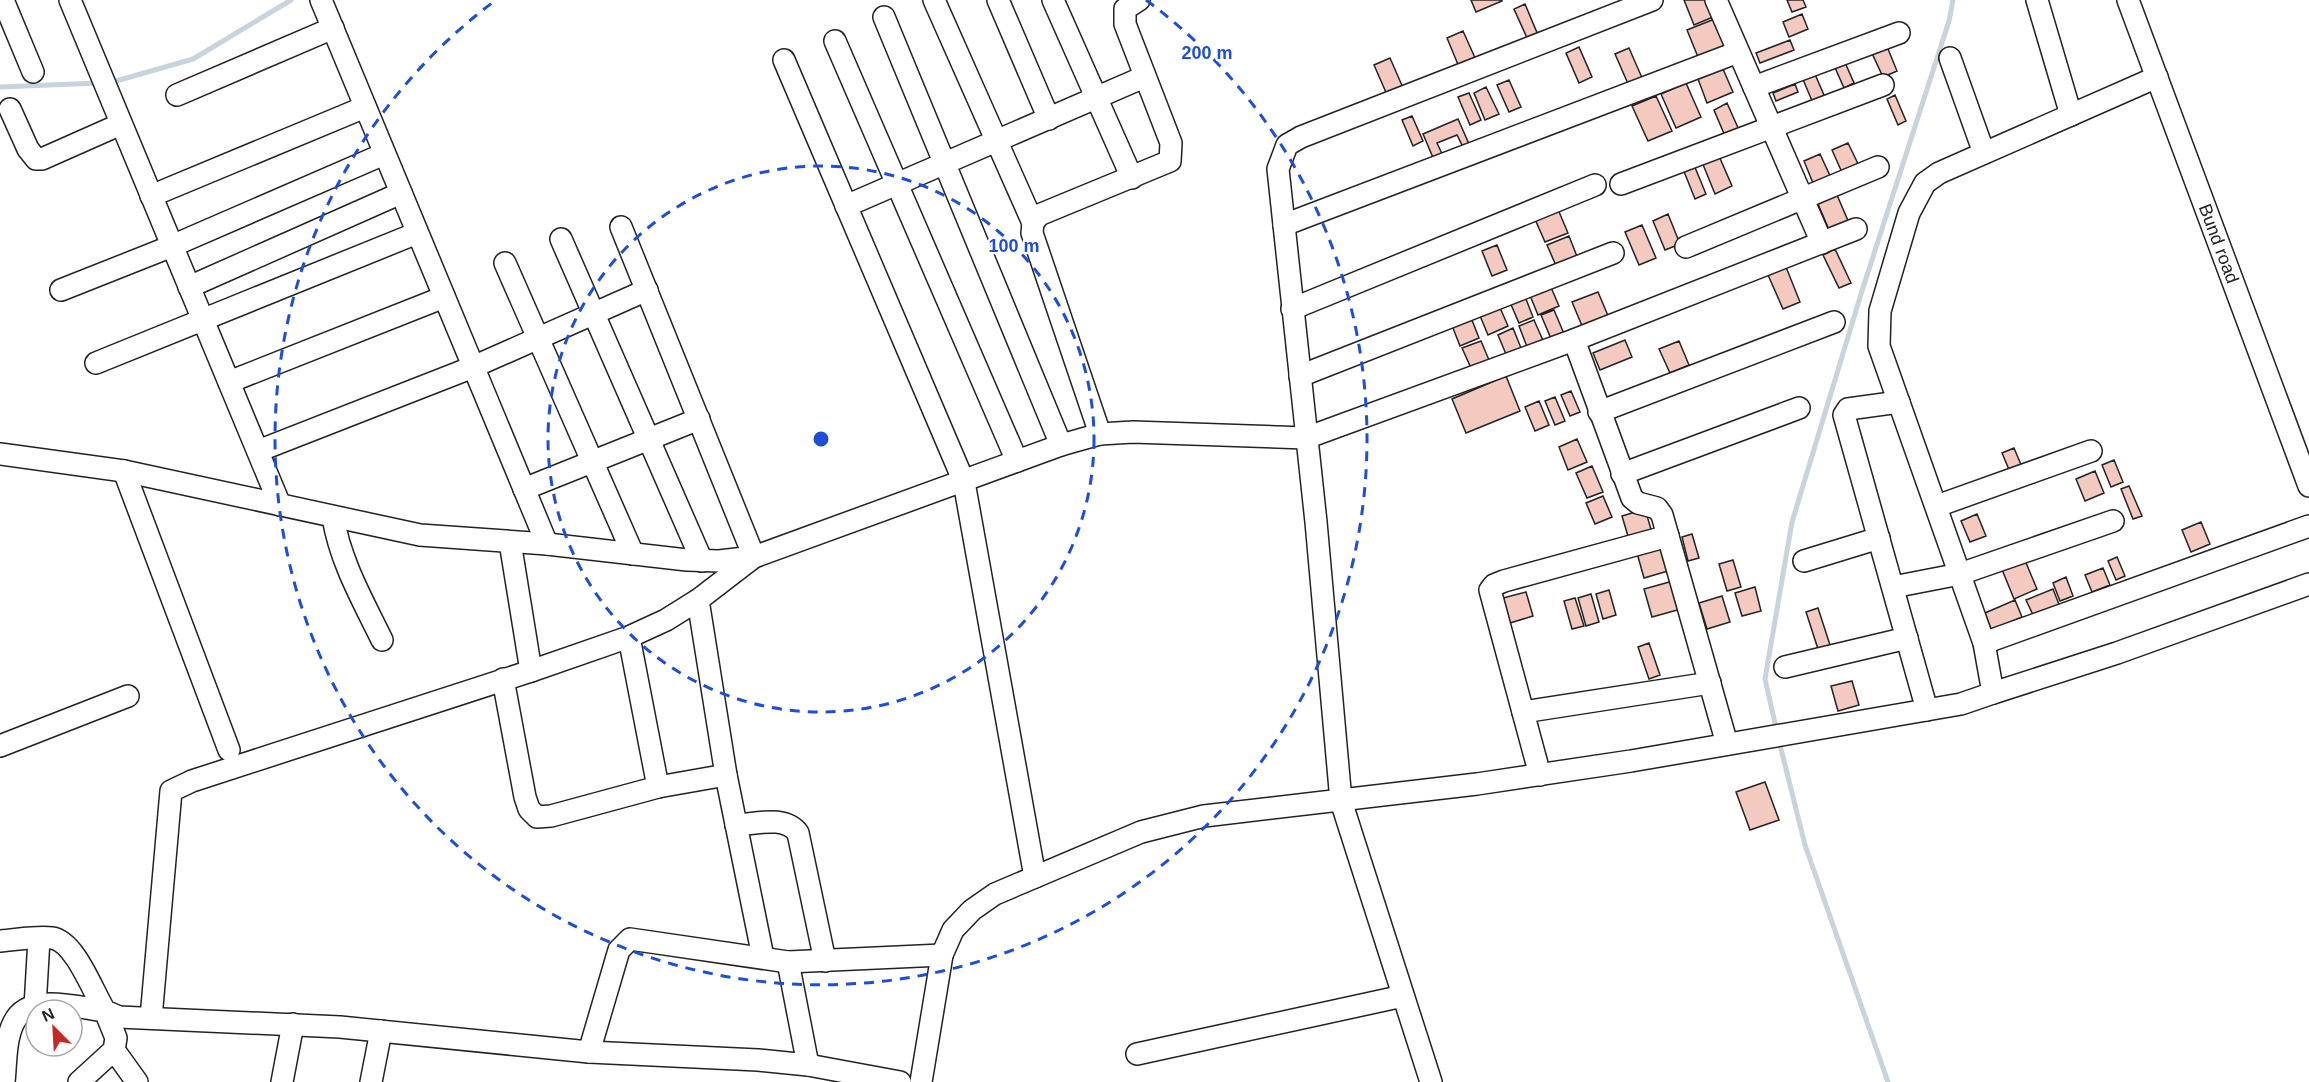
<svg xmlns="http://www.w3.org/2000/svg" width="2309" height="1082" font-family="Arial,sans-serif">
  <style>
    .lines { fill: none; stroke-linecap: round; stroke-linejoin: round }
    .stream { stroke: #c7d3dd; stroke-width: 5 }
    .building { fill: #f3c9c0; stroke: #222; stroke-width: 1.5 }
    .minor-casing { stroke: #222; stroke-width: 24 }
    .minor { stroke: #fff; stroke-width: 21 }
    .ring { fill: none; stroke: #1d4ed8; stroke-width: 3; stroke-dasharray: 10 8 }
    .labels { text-anchor: middle; stroke-width: 4.5; stroke-linejoin: round; paint-order: stroke }
    .street-label { font-size: 18px; fill: #222; stroke: #fff }
    .centre { fill: #1d4ed8; stroke: #fff; stroke-width: 3 }
    .ring-label { font-size: 18px; text-anchor: middle; font-weight: bold; fill: #1d4ed8; stroke: #fff; stroke-width: 4.5; stroke-linejoin: round; paint-order: stroke }
  </style>
  <rect width="100%" height="100%" fill="#fff"/>
  <g class="lines">
    <path class="stream" d="M109,83L193,59L291,0
      M0,87L99,83
      M1777,732L1765,679L1792,522L1861,294L1949,21L1953,0
      M1779,741L1805,845L1888,1082"/>
  </g>
  <path class="building" d="M1471,0H1502V1L1476,12Z
    M1684,0H1706L1713,17L1694,25Z
    M1787,0H1803L1806,7L1792,12Z
    M1525,4L1538,35L1528,40L1514,9Z
    M1802,14L1808,29L1789,37L1783,22Z
    M1717,18L1730,49L1700,62L1687,30Z
    M1463,31L1476,60L1459,67L1447,38Z
    M1790,40L1794,50L1760,63L1756,53Z
    M1886,44L1897,71L1883,77L1871,51Z
    M1579,47L1592,77L1579,83L1566,53Z
    M1629,48L1643,80L1629,86L1615,54Z
    M1390,58L1404,90L1388,97L1374,65Z
    M1843,58L1854,83L1844,88L1833,63Z
    M1723,69L1733,92L1707,103L1698,79Z
    M1814,72L1827,102L1815,108L1802,77Z
    M1509,80L1521,107L1509,112L1497,85Z
    M1686,83L1701,117L1676,128L1661,94Z
    M1795,84L1798,92L1776,101L1773,93Z
    M1486,87L1499,114L1485,120L1474,93Z
    M1469,93L1481,120L1470,125L1458,97Z
    M1895,95L1906,121L1898,125L1887,99Z
    M1656,96L1672,131L1648,141L1632,106Z
    M1727,103L1739,130L1725,136L1714,110Z
    M1412,116L1423,141L1413,146L1402,120Z
    M1458,119L1469,144L1463,147L1457,135L1437,143L1443,156L1434,160L1423,134Z
    M1848,143L1861,170L1844,177L1832,150Z
    M1820,154L1832,180L1815,188L1804,161Z
    M1719,156L1732,186L1715,194L1702,162Z
    M1694,165L1706,194L1695,199L1683,169Z
    M1837,195L1849,223L1830,232L1818,204Z
    M1557,207L1568,233L1545,242L1534,217Z
    M1668,214L1680,244L1665,250L1653,221Z
    M1642,225L1656,258L1639,265L1625,232Z
    M1569,236L1578,259L1557,268L1547,245Z
    M1497,245L1507,270L1492,276L1482,251Z
    M1835,249L1851,283L1839,288L1823,255Z
    M1786,267L1800,302L1783,309L1768,275Z
    M1550,285L1559,306L1538,315L1529,293Z
    M1598,292L1609,318L1583,328L1572,302Z
    M1524,294L1533,317L1519,323L1509,300Z
    M1498,303L1508,326L1488,335L1478,311Z
    M1554,310L1565,336L1552,341L1541,315Z
    M1470,315L1479,338L1460,346L1451,323Z
    M1534,320L1545,345L1529,352L1519,326Z
    M1513,328L1523,353L1508,359L1498,335Z
    M1625,340L1632,357L1600,370L1593,353Z
    M1481,341L1489,360L1471,368L1462,348Z
    M1679,341L1689,365L1670,373L1659,349Z
    M1506,376L1520,411L1466,433L1452,399Z
    M1571,391L1580,412L1570,416L1561,395Z
    M1555,397L1565,421L1555,425L1545,401Z
    M1539,401L1549,425L1535,431L1525,407Z
    M1577,439L1587,462L1568,470L1559,447Z
    M2014,448L2022,467L2010,472L2002,453Z
    M2114,460L2123,482L2111,487L2102,465Z
    M1592,466L1603,492L1587,498L1576,473Z
    M2095,471L2104,493L2085,501L2076,479Z
    M2129,486L2142,516L2133,519L2121,489Z
    M1603,496L1612,517L1595,524L1586,503Z
    M1645,509L1653,536L1630,543L1622,516Z
    M1977,514L1986,536L1970,542L1961,521Z
    M2201,522L2210,544L2191,552L2182,530Z
    M1692,534L1699,558L1688,561L1682,537Z
    M1661,546L1668,571L1644,578L1637,553Z
    M2117,557L2125,576L2116,580L2108,561Z
    M2024,558L2037,589L2014,599L2001,567Z
    M1733,560L1741,587L1727,591L1719,564Z
    M2103,568L2110,585L2092,592L2085,575Z
    M2066,577L2073,596L2060,601L2053,583Z
    M1673,581L1681,609L1652,617L1644,589Z
    M1755,587L1761,611L1742,616L1735,593Z
    M2053,589L2060,607L2034,617L2026,600Z
    M1609,590L1616,615L1603,619L1596,594Z
    M1526,592L1533,616L1510,623L1503,598Z
    M1591,594L1599,622L1586,626L1578,598Z
    M1722,596L1730,622L1707,629L1699,603Z
    M1575,598L1584,626L1572,629L1564,601Z
    M2015,600L2022,617L1991,630L1985,613Z
    M1818,608L1830,645L1818,649L1806,612Z
    M1649,643L1660,675L1649,679L1638,647Z
    M1852,681L1859,705L1838,711L1831,686Z
    M1765,782L1779,820L1750,830L1736,792Z"/>
  <g class="lines">
    <defs>
      <g id="minor">
        <path d="M3,0L33,72"/>
        <path d="M70,0L280,505"/>
        <path d="M321,0L547,544"/>
        <path d="M934,0L1033,223"/>
        <path d="M998,0L1049,119"/>
        <path d="M1053,0L1132,178"/>
        <path d="M1716,0L1822,243"/>
        <path d="M2037,0L2071,115"/>
        <path id="s1" d="M2128,0L2309,486"/>
        <path d="M884,17L1061,445"/>
        <path d="M835,41L1017,461"/>
        <path d="M1950,58L1984,153"/>
        <path d="M784,60L964,482L1035,877"/>
        <path d="M1754,87L1899,33"/>
        <path d="M177,95L333,28"/>
        <path d="M10,109L28,149L36,159H42L121,124"/>
        <path d="M1621,184L1883,85"/>
        <path d="M151,196L365,107"/>
        <path d="M846,206L1144,77"/>
        <path d="M1284,225L1738,52"/>
        <path d="M561,239L702,561"/>
        <path d="M1686,247L1878,167"/>
        <path d="M505,263L633,554"/>
        <path d="M189,287L401,193"/>
        <path d="M61,290L172,246L384,154"/>
        <path d="M1292,309L1595,185"/>
        <path d="M1574,340L1632,498L1638,503L1657,508L1662,515L1727,744"/>
        <path d="M96,363L417,233"/>
        <path d="M1300,376L1613,253"/>
        <path d="M229,382L444,297"/>
        <path d="M1899,402L1848,409L1844,415L1927,710"/>
        <path d="M1599,412L1834,322"/>
        <path d="M1100,434L1032,233L1033,223L1039,215L1170,161L1171,143L1125,24V9L1139,0"/>
        <path d="M258,451L473,367L647,290"/>
        <path d="M0,454L124,471L420,535L547,544L687,560L719,561L754,557L1061,445L1100,434L1133,432L1306,438L1574,340L1856,229"/>
        <path d="M124,471L229,750"/>
        <path d="M1622,474L1799,408"/>
        <path d="M524,489L699,419"/>
        <path d="M1937,506L2091,451"/>
        <path d="M333,517C340,561 363,601 382,640"/>
        <path d="M510,542L531,671"/>
        <path d="M1804,561L1879,538"/>
        <path d="M1893,587L1960,574L2113,521"/>
        <path d="M629,637L658,787"/>
        <path d="M1984,643L2309,526"/>
        <path d="M1785,667L1907,638"/>
        <path d="M503,679L525,797L529,809L537,817L551,816L658,787L726,775L698,600"/>
        <path d="M1993,693L2117,653L2309,584"/>
        <path d="M1523,712L1710,683"/>
        <path d="M0,746L128,696"/>
        <path d="M726,775L763,957"/>
        <path d="M1540,775L1490,590L1494,585L1504,581L1668,536"/>
        <path d="M736,825C756,824 785,815 798,833L825,961"/>
        <path d="M0,941C16,940 35,936 52,938C75,941 93,992 105,1011L119,1017L340,1027L589,1052L758,1060L808,1065L900,1082"/>
        <path d="M788,962L808,1065"/>
        <path d="M35,1007L39,939"/>
        <path d="M151,1018L171,791L192,781L531,671L629,637L666,620L698,600L754,557L621,227"/>
        <path d="M114,1050L137,1082"/>
        <path d="M589,1052L619,950L630,939L788,962L942,955"/>
        <path d="M1137,1054L1403,996"/>
        <path d="M4,1082C6,1064 5,1039 14,1022C29,992 79,1008 105,1011L116,1038L114,1050L79,1082"/>
        <path d="M282,1082L293,1024"/>
        <path d="M371,1082L381,1031"/>
        <path d="M921,1082L942,955L953,930L972,910L995,894L1141,832L1204,816L1477,784L1631,761L1961,704L1993,693L1984,643L1879,346L1880,311L1909,213L1925,183L1939,173L2157,77"/>
        <path d="M1431,1082L1341,801L1316,522L1278,169L1287,145L1301,137L1652,0"/>
      </g>
    </defs>
    <use href="#minor" class="minor-casing"/>
    <use href="#minor" class="minor"/>
  </g>
  <g class="ring">
    <circle cx="821" cy="439" r="273"/>
    <path d="M1146 0A546 546 0 1 1 496 0"/>
  </g>
  <g class="labels">
    <g class="street-label">
      <text dy="6" stroke="none"><textPath href="#s1" startOffset="260">Bund road</textPath></text>
    </g>
  </g>
  <circle cx="821" cy="439" r="9" class="centre"/>
  <g class="ring-label">
    <text x="1207" y="59">200 m</text>
    <text x="1014" y="252">100 m</text>
  </g>
  <g transform="translate(54 1028) rotate(336)"><circle r="28" fill="#ffffff" stroke="#a7a7a7" stroke-width="1.5"/>
  <path d="M0-4.5L10 22L0 15L-10 22Z" fill="#c62828"/>
  <text y="-9" font-size="16" font-weight="bold" text-anchor="middle" fill="#222222">N</text>
  </g>
</svg>
